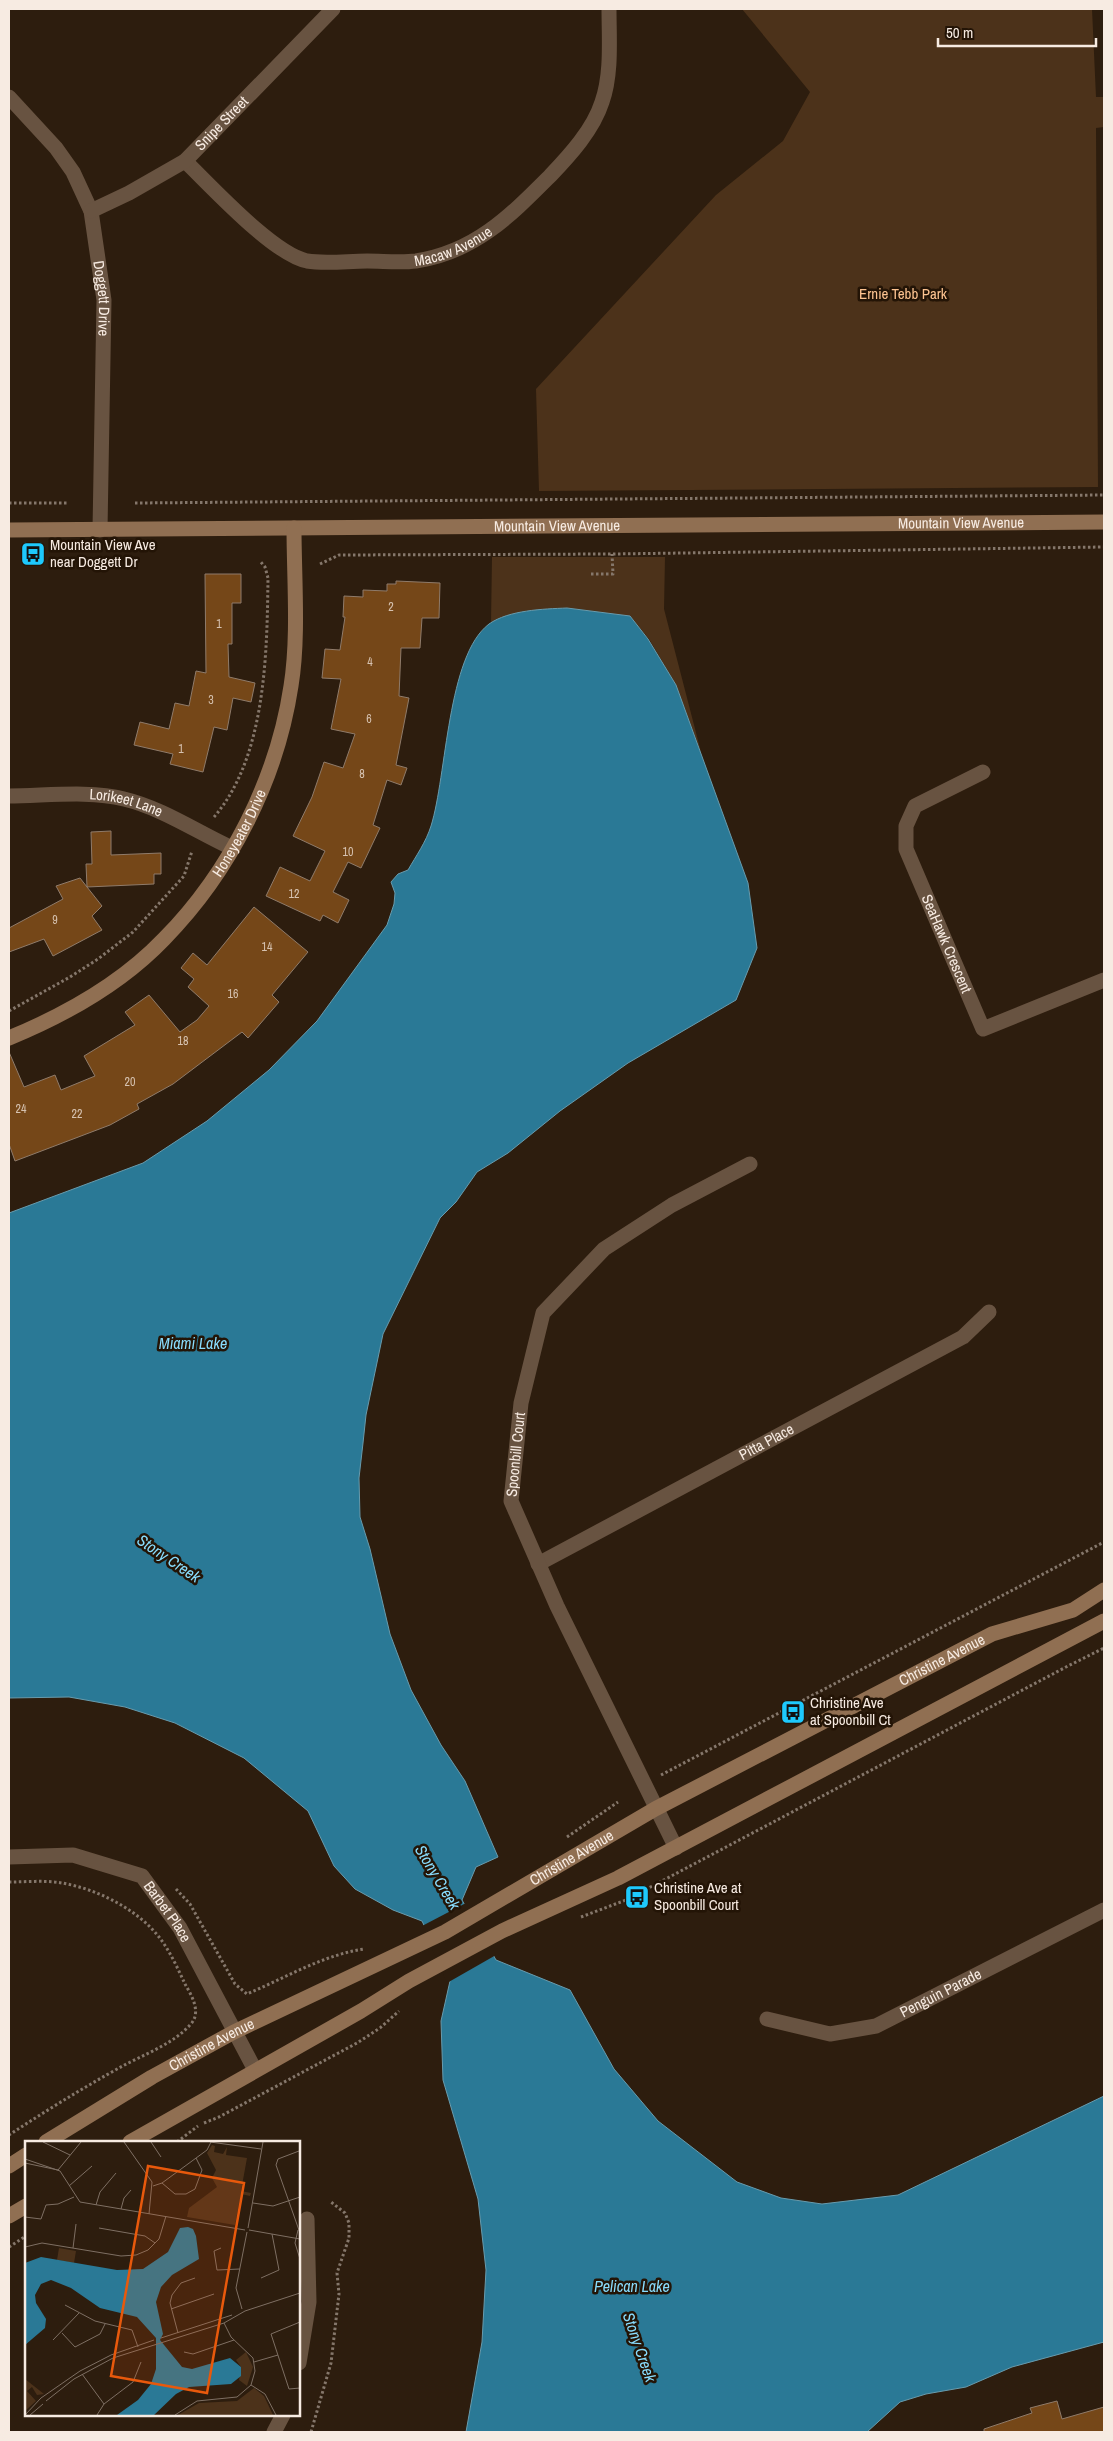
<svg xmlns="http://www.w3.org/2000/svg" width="1113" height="2441" font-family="'Archivo Narrow',sans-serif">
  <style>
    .green { fill: #4c321a }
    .water { fill: #2a7996; stroke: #689bad }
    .pier { fill: #2d1d0e }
    .building { fill: #754718; stroke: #8f7b6a }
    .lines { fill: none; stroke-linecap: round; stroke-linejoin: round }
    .path { stroke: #85776b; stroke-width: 3; stroke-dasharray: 2.5 2.5; stroke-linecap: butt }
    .street { stroke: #685341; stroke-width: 15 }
    .secondary { stroke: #906f52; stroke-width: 15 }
    .labels { text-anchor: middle; stroke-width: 5; stroke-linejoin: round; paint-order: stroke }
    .number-label { font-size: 12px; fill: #d6c2b0 }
    .street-label { font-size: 15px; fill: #f7ebe2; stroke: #231406 }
    .park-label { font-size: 15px; fill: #fec491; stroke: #231406 }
    .poi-label { font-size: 15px; fill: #f7ebe2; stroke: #231406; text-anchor: start }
    .water-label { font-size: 16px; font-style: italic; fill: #88dcfd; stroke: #231406 }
    .inset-road { fill: none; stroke: #7e6f63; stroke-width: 1 }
    .view { fill: #e8590c; fill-opacity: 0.15; stroke: #e8590c; stroke-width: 2.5 }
    .inset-edge { fill: none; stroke: #f7ebe2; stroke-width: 2.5 }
  </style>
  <rect width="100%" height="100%" fill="#2d1d0e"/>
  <path class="green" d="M742,9H1092L1096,97H1104V127L1096,128L1098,487L539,491L536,389L716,195L783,141L810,92Z
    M492,557H665L664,609L701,752L676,685L649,639L630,616L567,608L525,611L491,623Z"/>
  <path class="water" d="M567,608L630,616L648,639L676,685L748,883L757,948L736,1000L628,1063L560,1111L508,1153L477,1172L456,1202L440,1218L383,1334L366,1415L363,1443L359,1478L360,1517L370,1549L390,1634L411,1690L441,1745L465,1781L498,1857L476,1867L462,1900L496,1960L570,1990L614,2069L658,2121L737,2182L781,2198L822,2204L898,2195L1104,2096V2342L1012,2367L966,2387L926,2394L900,2402L867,2432H466L482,2342L486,2270L478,2199L443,2080L441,2021L450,1981L422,1921L393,1910L355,1889L334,1866L308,1811L244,1758L175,1723L125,1707L69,1697L9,1698V1213L143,1163L207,1121L269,1070L317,1021L387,925L394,904L395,893L391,882L398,874L408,870C416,856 426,842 431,826C447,775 447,656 489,624C509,610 543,609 567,608Z"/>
  <path class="pier" d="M466,1903L496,1955L447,1983L422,1926Z"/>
  <path class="building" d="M205,574H241V603H232V644H228L229,677L255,683L251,702L233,698L227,730L214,727L203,772L170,764L173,754L134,745L140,722L169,729L175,703L189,706L196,671L206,673Z
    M396,581L440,583L439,618H422L420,648H401L399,696L409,698L396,765L407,768L401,785L387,780L373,825L380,828L361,868L348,862L333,892L349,900L338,923L323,915L320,921L266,896L280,867L310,881L325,851L293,836L312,797L324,762L343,768L355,734L331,729L341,679L322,678L325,649L340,650L345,617H343L344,596L363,597V590L387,591V584H396Z
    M111,831V855L161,853V874H154V884L87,887L102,906L92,916L102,930L53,956L44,939L9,952V928L63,899L56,886L80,878L87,887L86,864H92L91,832Z
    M254,907L308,952L272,995L279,1002L248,1038L242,1032L173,1084L137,1104L139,1109L110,1125L15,1161L9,1144V1052L24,1087L55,1075L61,1090L95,1076L84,1056L135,1025L125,1012L149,995L180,1032L197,1020L209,1006L188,987L194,979L181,968L193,953L207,965Z
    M1057,2401L1062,2419L1104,2407V2432H984V2429L1032,2413L1030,2408Z"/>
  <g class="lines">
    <path class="path" d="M9,503H69
      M135,503L1104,495
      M320,564L339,555L612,554L1104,547
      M591,574H613L612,554
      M214,817C266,757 267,653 268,578L265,567L260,561
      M9,1011L70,977L98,959L133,932L184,876L192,851
      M661,1775L1104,1542
      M567,1837L618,1802
      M9,1882C26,1882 45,1880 62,1883C97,1889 137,1909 159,1937C170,1951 178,1969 185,1984C192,1996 202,2013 190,2025C172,2045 142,2055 119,2068C81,2089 44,2112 9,2135
      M176,1889L190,1904L235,1984L247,1994C285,1978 323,1955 364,1949
      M581,1917L626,1900L1066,1667L1104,1648
      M204,2123L219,2117L357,2043L380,2028L399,2011
      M177,2142L198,2126
      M9,2247L26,2236
      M311,2432L331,2363L339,2294L337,2273L349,2238V2223L345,2213L331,2202"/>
    <g class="street">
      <path id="s1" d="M9,97L56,148L73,172L91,211L104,300L100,530"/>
      <path id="s2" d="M185,161C211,186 273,254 307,261C325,264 348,261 367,261C383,261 400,263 416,261C475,252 510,216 550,176C570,155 593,130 602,102C612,74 609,39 609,9"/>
      <path id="s3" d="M91,211L129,193L185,161L333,9"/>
      <path id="s4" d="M983,772L915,806L906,826V849L983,1029L1104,980"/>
      <path id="s5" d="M9,796C44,796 90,790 124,799C162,808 197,832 232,848"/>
      <path id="s6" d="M538,1564L963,1337L989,1312"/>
      <path id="s7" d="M676,1848L557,1606L511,1501L521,1403L543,1313L604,1249L672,1205L750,1164"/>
      <path id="s8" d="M9,1857L73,1855L142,1876L180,1928L255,2070"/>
      <path id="s9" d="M767,2019L830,2034L876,2026L1104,1910"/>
      <path d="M299,2363L309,2302L307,2219"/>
      <path d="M274,2432L283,2415"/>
    </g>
    <g class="secondary">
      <path id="s10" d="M9,530L1104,522"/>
      <path id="s11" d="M9,1038C65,1015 121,984 164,939C230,872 277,779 291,686C299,637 294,578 294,528"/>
      <path id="s12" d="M46,2142L152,2077L234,2032L445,1932L655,1809L992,1634L1073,1610L1104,1590"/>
      <path d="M130,2142L361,2011L409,1981L502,1931L618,1878L1104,1621"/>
      <path d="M9,2166L26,2155"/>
      <path d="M9,2216L26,2206"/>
    </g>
  </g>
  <defs>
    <symbol id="bus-square" viewBox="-11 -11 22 22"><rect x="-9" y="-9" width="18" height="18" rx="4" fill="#1ec9fd" stroke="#231406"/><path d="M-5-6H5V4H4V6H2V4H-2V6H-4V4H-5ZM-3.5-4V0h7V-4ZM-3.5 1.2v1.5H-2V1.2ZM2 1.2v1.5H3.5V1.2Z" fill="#111"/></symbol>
  </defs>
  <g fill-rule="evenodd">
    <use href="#bus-square" x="19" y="540" width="28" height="28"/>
    <use href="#bus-square" x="779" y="1698" width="28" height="28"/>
    <use href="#bus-square" x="623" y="1883" width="28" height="28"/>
  </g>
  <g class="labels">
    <g class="number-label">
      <text x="391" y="611">2</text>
      <text x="219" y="628">1</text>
      <text x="370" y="666">4</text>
      <text x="211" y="704">3</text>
      <text x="369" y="723">6</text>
      <text x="181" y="753">1</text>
      <text x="362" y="778">8</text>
      <text x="348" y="856">10</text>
      <text x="294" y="898">12</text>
      <text x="55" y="924">9</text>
      <text x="267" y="951">14</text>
      <text x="233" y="998">16</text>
      <text x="183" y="1045">18</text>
      <text x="130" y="1086">20</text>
      <text x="21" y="1113">24</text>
      <text x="77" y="1118">22</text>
    </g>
    <g class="street-label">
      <text dy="5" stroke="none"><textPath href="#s3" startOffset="159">Snipe Street</textPath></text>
      <text dy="5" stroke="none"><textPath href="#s2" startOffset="308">Macaw Avenue</textPath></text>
      <text dy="5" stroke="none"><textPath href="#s1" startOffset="230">Doggett Drive</textPath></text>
      <text dy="5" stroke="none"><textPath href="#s10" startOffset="952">Mountain View Avenue</textPath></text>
      <text dy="5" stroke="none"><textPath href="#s10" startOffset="548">Mountain View Avenue</textPath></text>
      <text dy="5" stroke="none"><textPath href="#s5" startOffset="118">Lorikeet Lane</textPath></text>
      <text dy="5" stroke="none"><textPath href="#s11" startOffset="316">Honeyeater Drive</textPath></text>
      <text dy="5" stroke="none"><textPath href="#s4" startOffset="224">SeaHawk Crescent</textPath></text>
      <text dy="5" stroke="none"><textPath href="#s6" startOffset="259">Pitta Place</textPath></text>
      <text dy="5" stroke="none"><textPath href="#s7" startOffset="431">Spoonbill Court</textPath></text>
      <text dy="5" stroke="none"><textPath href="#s12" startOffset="1018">Christine Avenue</textPath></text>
      <text dy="5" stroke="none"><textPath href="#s12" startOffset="598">Christine Avenue</textPath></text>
      <text dy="5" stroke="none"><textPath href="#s8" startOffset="180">Barbet Place</textPath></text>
      <text dy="5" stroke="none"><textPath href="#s9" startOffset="184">Penguin Parade</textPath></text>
      <text dy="5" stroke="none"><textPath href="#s12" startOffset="192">Christine Avenue</textPath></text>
    </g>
    <g class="park-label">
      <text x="903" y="299">Ernie Tebb Park</text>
    </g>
    <g class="poi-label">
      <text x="50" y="550">Mountain View Ave<tspan x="50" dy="17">near Doggett Dr</tspan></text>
      <text x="810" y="1708">Christine Ave<tspan x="810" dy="17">at Spoonbill Ct</tspan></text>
      <text x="654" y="1893">Christine Ave at<tspan x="654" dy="17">Spoonbill Court</tspan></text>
    </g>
    <g class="water-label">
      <text x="193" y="1349">Miami Lake</text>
      <text transform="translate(169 1558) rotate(34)" y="6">Stony Creek</text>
      <text transform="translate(438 1877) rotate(59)" y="6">Stony Creek</text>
      <text x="632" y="2292">Pelican Lake</text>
      <text transform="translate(640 2347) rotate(71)" y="6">Stony Creek</text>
    </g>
  </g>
  <g transform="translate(25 2141)">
    <rect width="275" height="275" fill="#2d1d0e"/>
    <path d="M187,4L190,5L189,11L198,13L202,6L201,14L222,17L216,50L226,52L225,55L216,53L210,84L162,76L164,67L192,46L187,37L191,29L182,12ZM34,107L51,110L49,122L32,119ZM221,211L228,226L222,245L214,239L216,226L211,219ZM0,238L19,253L12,254L7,246L2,250L11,260L0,270ZM229,247L239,255L248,274H153L174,262L212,260Z" fill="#4c321a"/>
    <path d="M163,86L168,88L171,95L174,118L147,134L136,146L131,161L138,193L135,199L157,226L167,228L205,217L216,226V235L206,243L164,246L151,253L129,274H92L113,259L126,243L131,228V197L112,176L75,167L46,147L26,139L16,143L10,154L11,162L21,178L20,187L0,204V122L16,116L92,129L118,128L143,111L155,87Z" fill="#2a7996"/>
    <path class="inset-road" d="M18,1L45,14M99,1L127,41L124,73M126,1L136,16M185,1L236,8M274,10L253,18L251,24L275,92M0,18L35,30L55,61L220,89M0,22L33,29M33,29L56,1M137,42L150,53H161L170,48L177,29L171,17M44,45L67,25M128,45L137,42L182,9L186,1M228,62L248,65L275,56M71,64L75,51L91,32M96,68L99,57L106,49M0,76L16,78L21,64L33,63L49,56M74,87L120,95L130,102M223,87L238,1M224,89L275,98M273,89L270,102L275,118M0,106L17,102L96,115L111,114L123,109L134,98L141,75M48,107L51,83M196,107L189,110L192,129L215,128M236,137L254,129L247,93M40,164L70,180L107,189L113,206M146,168L189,153M217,168L211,147L222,91M275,181L246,193L264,248L275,247M37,192L50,206L75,193L80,183M153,192L145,162L147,154L156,142L170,137M136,197L207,174M28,199L54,172M159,211L168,213L209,199M229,221L253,214M57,233L79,263M226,244L240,253L251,274M21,260L49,238L88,217L199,182L220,170L275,152M0,274L16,257L55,230L86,214L129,199M5,274L18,263M72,274L79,263L108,241L116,221M150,274L172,260L212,256L226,244L230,230L228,217L206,196L199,182"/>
    <path class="view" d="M123,25L219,42L182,252L86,235Z"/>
    <rect width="275" height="275" class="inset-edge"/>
  </g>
  <rect width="1113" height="2441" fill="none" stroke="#f7ebe2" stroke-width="20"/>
  <path d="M938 38v8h158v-8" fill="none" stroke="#f7ebe2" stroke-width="2.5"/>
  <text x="946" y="38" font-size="15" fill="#f7ebe2" stroke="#231406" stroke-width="4" paint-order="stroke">50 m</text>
</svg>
